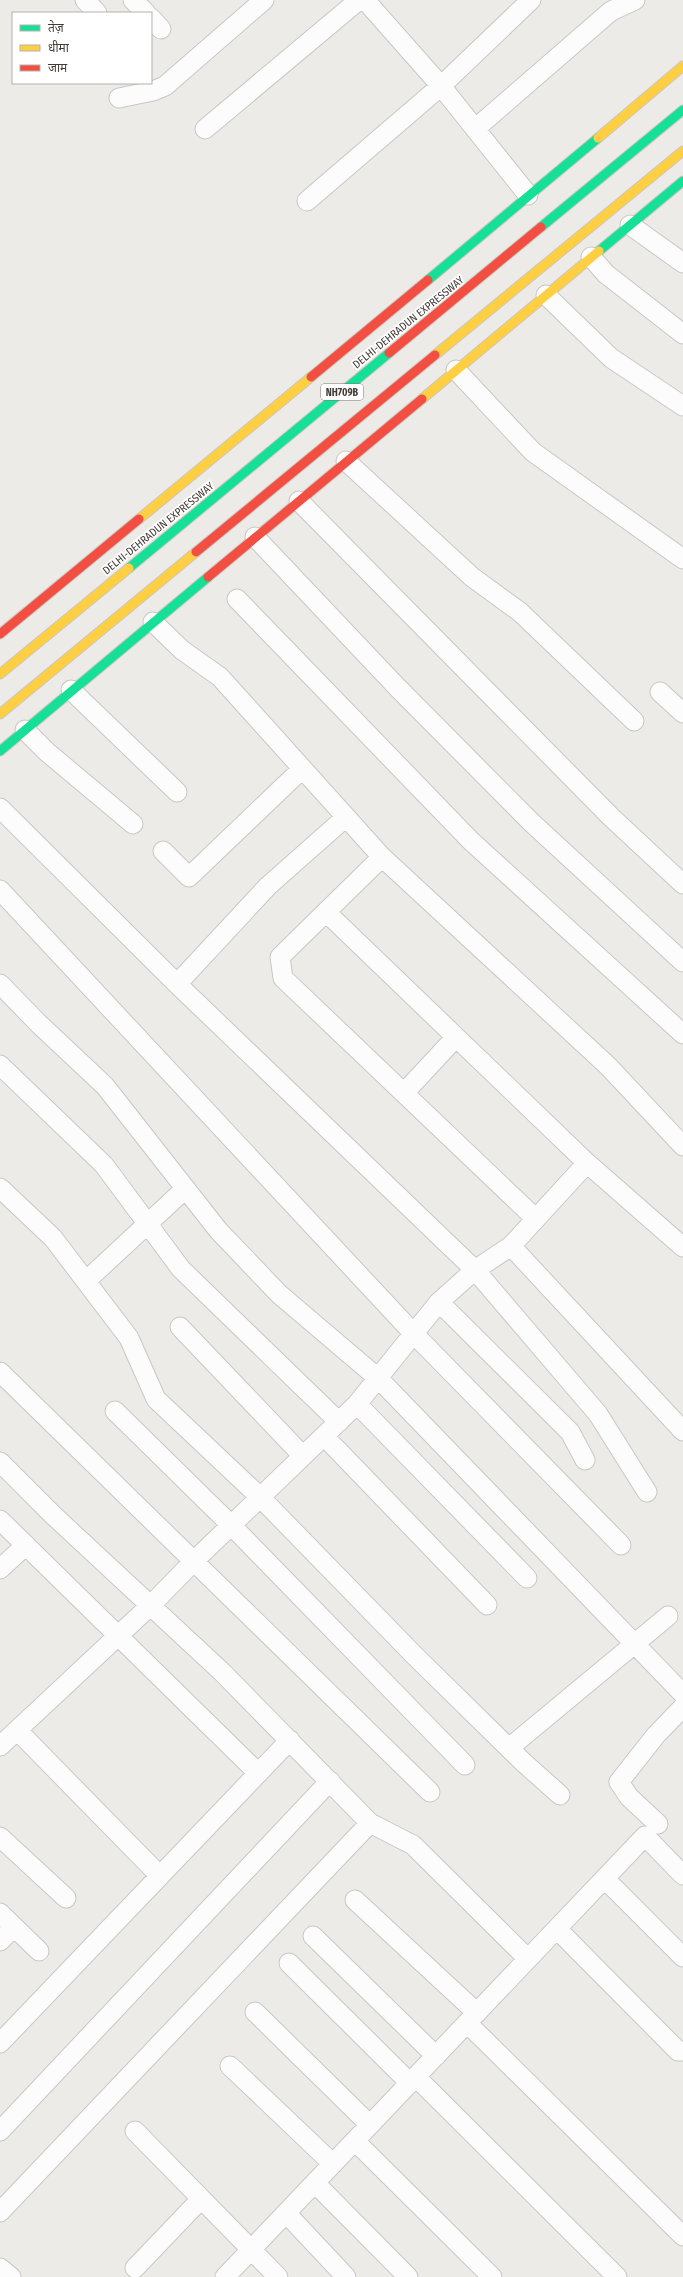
<svg xmlns="http://www.w3.org/2000/svg" width="683" height="2277" font-family="'Fira Sans Condensed','Noto Sans Devanagari',sans-serif">
  <style>
    .lines { fill: none; stroke-linecap: round; stroke-linejoin: round }
    .street-casing { stroke: #c9c7c4; stroke-width: 21 }
    .fast-casing { stroke: #cbc7c0; stroke-width: 11 }
    .slow-casing { stroke: #cbc7c0; stroke-width: 11 }
    .jam-casing { stroke: #cbc7c0; stroke-width: 11 }
    .street { stroke: #fcfcfc; stroke-width: 19 }
    .fast { stroke: #16e098; stroke-width: 9 }
    .slow { stroke: #ffcf43; stroke-width: 9 }
    .jam { stroke: #f24e42; stroke-width: 9 }
    .labels { text-anchor: middle; stroke-width: 3.5; stroke-linejoin: round; paint-order: stroke }
    .shield { fill: #fff; stroke: #7b7672; stroke-width: 1 }
    .shield-label { font-size: 10px; font-weight: bold; fill: #423b36 }
    .street-label { font-size: 11px; fill: #423b36; stroke: #fff }
  </style>
  <rect width="100%" height="100%" fill="#edebe8"/>
  <g class="lines">
    <defs>
      <path id="street" d="M85,0L97,13
        M133,0L146,13
        M365,0L441,86L528,195
        M151,18L161,29
        M119,98L153,91L165,86L264,0
        M205,129L359,0
        M475,129L611,11L635,0
        M307,201L441,86L531,0
        M630,225L683,263
        M591,257L606,274L683,334
        M546,295L611,358L683,406
        M456,370L533,452L683,559
        M346,461L472,577L520,612L634,721
        M299,501L611,817L683,884
        M255,537L397,687L531,822L683,962
        M237,599L471,841L683,1034
        M153,622L182,650L220,677L382,857L608,1066L683,1146
        M71,690L177,792
        M660,692L683,713
        M25,730L47,752L133,824
        M0,808L177,984L475,1270L598,1414L647,1492
        M163,851L189,877L302,769
        M382,857L280,957L283,978L536,1219
        M0,890L414,1334L621,1545
        M326,912L587,1163L683,1247
        M0,984L39,1024L105,1086L218,1230L279,1294L379,1379L683,1694
        M177,984L268,886L346,817
        M0,1065L104,1165L181,1269L339,1422
        M404,1093L456,1037
        M0,1188L53,1238L129,1338L156,1399L260,1497L415,1656L523,1762L560,1795
        M511,1246L683,1431
        M86,1281L185,1189
        M439,1302L570,1432L585,1460
        M180,1327L303,1456
        M0,1372L430,1792
        M357,1404L527,1578
        M115,1411L231,1525L465,1765
        M324,1436L487,1605
        M0,1462L53,1515L222,1672L370,1823L413,1845L528,1959
        M0,1520L258,1773
        M0,1569L26,1545
        M17,1730L160,1876
        M0,1746L151,1605L194,1561L357,1404L439,1302L475,1270L511,1246L587,1163
        M509,1748L668,1616
        M658,1824L629,1797L619,1782L656,1735L683,1707
        M0,1837L66,1898
        M605,1879L683,1957
        M355,1900L477,2013
        M0,1913L39,1951
        M557,1929L678,2051H683
        M313,1936L436,2056
        M0,1941L14,1927
        M289,1963L410,2083
        M255,2012L370,2125
        M467,2023L683,2236
        M0,2043L290,1740
        M230,2066L333,2164
        M416,2077L617,2277
        M0,2131L330,1781
        M135,2131L278,2277
        M355,2141L492,2277
        M315,2183L408,2277
        M0,2212L370,1823
        M286,2213L346,2277
        M0,2268L11,2277
        M135,2268L201,2199
        M225,2277L645,1836L683,1875"/>
      <path id="fast" d="M541,227L683,110
        M599,251L683,181
        M428,280L598,138
        M129,568L389,353
        M0,751L208,577"/>
      <path id="slow" d="M598,138L683,66
        M435,355L683,151
        M422,399L599,251
        M139,519L311,377
        M0,674L129,568
        M0,714L196,552"/>
      <path id="jam" d="M389,353L541,227
        M311,377L428,280
        M196,552L435,355
        M208,577L422,399
        M0,634L139,519"/>
    </defs>
    <use href="#street" class="street-casing"/>
    <use href="#fast" class="fast-casing"/>
    <use href="#slow" class="slow-casing"/>
    <use href="#jam" class="jam-casing"/>
    <use href="#street" class="street"/>
    <use href="#fast" class="fast"/>
    <use href="#slow" class="slow"/>
    <use href="#jam" class="jam"/>
  </g>
  <g class="labels">
    <rect class="shield" x="321" y="384" width="42" height="16" rx="3"/>
    <g class="shield-label">
      <text x="342" y="396">NH709B</text>
    </g>
    <g class="street-label">
      <text transform="translate(408 322) rotate(-39)" y="4">DELHI-DEHRADUN EXPRESSWAY</text>
      <text transform="translate(158 528) rotate(-39)" y="4">DELHI-DEHRADUN EXPRESSWAY</text>
    </g>
  </g>
  <rect x="12" y="12" width="140" height="72" fill="#ffffff" stroke="#b3b1af"/>
  <rect x="20" y="25" width="20" height="6" fill="#16e098" stroke="#b3b1af"/>
  <text x="48" y="32" font-size="12" fill="#423b36">तेज़</text>
  <rect x="20" y="45" width="20" height="6" fill="#ffcf43" stroke="#b3b1af"/>
  <text x="48" y="52" font-size="12" fill="#423b36">धीमा</text>
  <rect x="20" y="65" width="20" height="6" fill="#f24e42" stroke="#b3b1af"/>
  <text x="48" y="72" font-size="12" fill="#423b36">जाम</text>
</svg>
